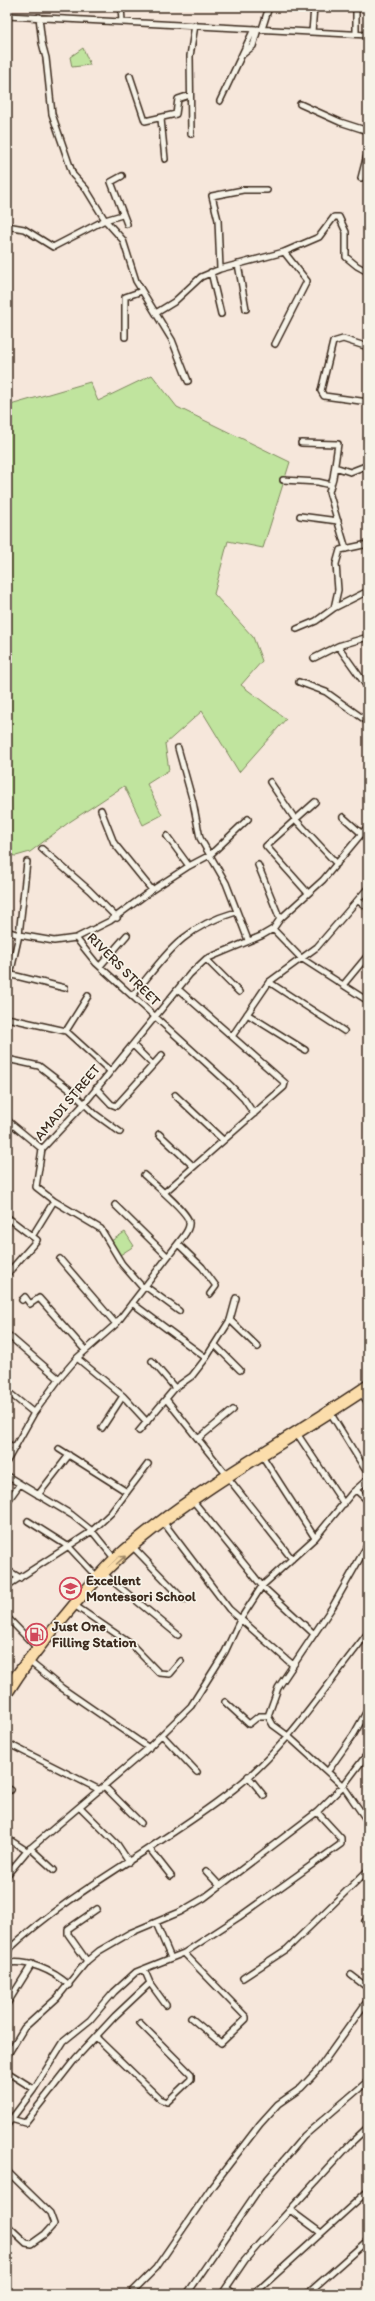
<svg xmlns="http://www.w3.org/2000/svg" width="375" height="2301" font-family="Itim,sans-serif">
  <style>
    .green { fill: #c0e49e; stroke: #7e875e }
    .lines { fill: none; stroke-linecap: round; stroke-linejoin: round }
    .minor-casing { stroke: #3b2a1e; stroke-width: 8 }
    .major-casing { stroke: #3b2a1e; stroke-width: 9 }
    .minor { stroke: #f7f3e8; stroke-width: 5 }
    .major { stroke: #fbddab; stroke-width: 6 }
    .oneway { stroke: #9b8464 }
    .labels { text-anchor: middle; stroke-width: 3.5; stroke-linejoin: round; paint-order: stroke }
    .street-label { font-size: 14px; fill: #3b2a1e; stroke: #f7f3e8 }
    .poi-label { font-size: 14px; font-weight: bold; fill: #3b2a1e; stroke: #f7f3e8; text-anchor: start }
  </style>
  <rect width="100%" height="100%" fill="#f6e7db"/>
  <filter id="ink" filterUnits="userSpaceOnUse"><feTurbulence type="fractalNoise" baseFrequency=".025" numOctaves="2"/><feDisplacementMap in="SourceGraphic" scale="8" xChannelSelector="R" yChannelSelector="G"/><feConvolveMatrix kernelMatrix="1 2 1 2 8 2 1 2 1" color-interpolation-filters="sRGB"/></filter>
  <g filter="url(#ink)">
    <path class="green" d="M83,48L90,65L72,67L70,57Z
      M152,375L177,407L290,462L263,548L228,541L214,594L253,637L262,661L241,685L286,719L239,772L202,711L165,744L169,770L147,784L162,815L143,825L124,786L68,823L30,852L16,856L7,855V406L90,382L98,401Z
      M125,1232L134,1246L120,1255L111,1241Z"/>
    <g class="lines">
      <defs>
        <path id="minor" d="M121,7L122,21
          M7,16L368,35
          M39,17L42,43L46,58L52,114L73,175L86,189L105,220L123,240L136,281L172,340L188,381
          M262,29L269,7
          M312,32L314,7
          M356,34V7
          M242,55L253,46L258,29
          M130,76L145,121L176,114L178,99L190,95
          M220,101L254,29
          M300,104L340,122L368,131
          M161,119L165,159
          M191,134L190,56L195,25
          M122,176L111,182L127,224
          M361,178L368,151
          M7,226L24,229L53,247L105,220L122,215
          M238,264L246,309
          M220,269L218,220L212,196L243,190H267
          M211,272L221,314
          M156,313L174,302L201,277L220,269L284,252L319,237L334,217H339L346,232V257L357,266L368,272
          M125,337V297L142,291
          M275,344L307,281L284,252
          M368,347L343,339L333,342L321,391L324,396L368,402
          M301,443L338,444L333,478L329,492L346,549
          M335,467L350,472L368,465
          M283,480L318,482L331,485
          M300,516L338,521
          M334,608L368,591
          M297,629L316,621L334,608L338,590L336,564L340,550L368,544
          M368,637L338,646L368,688
          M314,658L338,646
          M299,682L326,692L368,722
          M178,748L193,802L200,838L226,883L248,940
          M270,782L295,819L337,864
          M101,810L114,843L152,890
          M343,817L362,834
          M167,836L189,866
          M42,849L89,890L117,918
          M258,865L280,919
          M307,892L266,846L315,802
          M358,901L368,907
          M273,929L301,958L368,1001
          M7,931L19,935L27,862
          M76,938L96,963L227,1082L244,1099L254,1114
          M206,959L239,992
          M100,966L127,935
          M8,974L65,988
          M10,975L19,935L54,941L76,938L110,921L152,890L189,866L210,855L248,819
          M269,982L344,1031
          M344,984L368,955
          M133,995C167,954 181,928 236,912
          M247,1014L305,1050
          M7,1018L66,1031L110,1071
          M66,1031L88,996
          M233,1035L269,982L317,947L368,888
          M133,1045L153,1065
          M7,1059L39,1066L69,1089L95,1114L120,1132
          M96,1088L111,1104L116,1106L162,1055
          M175,1095L223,1140
          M7,1120L42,1149
          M159,1134L193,1166
          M165,1192L284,1087L285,1083L178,989
          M115,1205L167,1256
          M7,1217L37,1240L7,1274
          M33,1235L54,1201
          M178,1244L202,1267L216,1286L210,1294
          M60,1259L116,1324
          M145,1286L179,1311
          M143,1288L122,1264L101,1229L54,1201L36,1187L42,1149L84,1104L190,974L206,959L261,936L273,929L280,919L323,880L368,826
          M22,1300L25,1297L30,1304L39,1298L85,1350
          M132,1303L206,1358
          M230,1320L258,1347
          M7,1334L59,1379
          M215,1345L240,1370
          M77,1358L123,1396L147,1422
          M152,1361L175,1388
          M7,1391L34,1413
          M362,1394L368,1403
          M166,1399L226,1474
          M331,1414L368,1474
          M102,1428L123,1396
          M139,1431L175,1388L192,1376L206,1358L230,1320L236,1298
          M298,1435L344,1504
          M198,1439L233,1410
          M7,1444L15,1447
          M59,1449L127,1492
          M263,1457L315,1538
          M7,1461L34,1413L59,1379L77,1358L116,1324L183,1237C186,1233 190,1227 189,1222C188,1212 153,1183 144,1175
          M7,1476L72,1515L92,1531L111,1513L148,1464
          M229,1479L292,1559
          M356,1490L368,1501
          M38,1495L69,1455
          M7,1502L20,1484
          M194,1502L262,1586L314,1634
          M28,1521L69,1547L96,1576
          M164,1523L229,1609L293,1665
          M368,1544L333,1606L278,1688L268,1716L273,1725L288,1736L343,1786L368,1822
          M134,1548L184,1600
          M7,1570L20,1578
          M105,1575L178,1635
          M7,1586L92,1531L113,1557
          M77,1607L131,1644L159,1673L170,1674L181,1661
          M7,1617L36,1647
          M30,1662L62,1688L149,1748
          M225,1702L249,1724L259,1716H268
          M162,1735L197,1772
          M7,1743L100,1790
          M328,1771L354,1734L368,1709
          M248,1776L264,1796
          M104,1786L141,1823
          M7,1788L11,1790
          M80,1807L117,1844L129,1862
          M7,1838L27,1851
          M30,1848L54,1870
          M149,1848L171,1876
          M206,1871L220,1886
          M7,1875L27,1851L144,1752L191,1706L225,1652L240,1620L262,1586L315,1538L352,1493L368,1479
          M365,1921L368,1918
          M156,1923L171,1958
          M7,1951C75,1887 161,1847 234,1789C288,1747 325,1686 368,1633
          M184,1953L246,2017V2019L221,2043L191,2018
          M87,1961L68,1934V1929L97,1909
          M7,1963C29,1960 52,1970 69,1985
          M144,1969L150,1983L166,2005
          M351,1975L368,1988
          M243,1978L287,1949L368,1870
          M7,2004L32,1964
          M97,2038L160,2099L167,2102L191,2079V2074L140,2023
          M7,2056L24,2028L57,1998L87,1961L99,1951L130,1933L180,1912L204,1898L317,1812L343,1786L368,1753
          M7,2072L34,2089
          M11,2119L25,2123L76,2058L115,2016L150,1983
          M7,2125L34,2089L64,2041L90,2020L114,1992L136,1972L184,1953L239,1917L341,1844V1838L317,1812
          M7,2171L50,2213L54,2224L45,2234L31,2244L26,2243L7,2225
          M290,2210L321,2233
          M226,2288L235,2294
          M130,2294L156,2268L211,2188L260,2124L278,2104L301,2088L318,2070L368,2000
          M187,2294L259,2189L304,2136L368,2081
          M222,2294L245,2260L258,2245L352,2142L368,2127
          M254,2294L368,2191
          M307,2294L368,2240"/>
        <path id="major" d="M7,1686C21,1663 40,1643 57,1622C76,1600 94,1575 115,1556C191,1488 284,1441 368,1383
          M7,1697C39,1646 92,1582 139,1543C209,1485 292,1441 368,1390"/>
      </defs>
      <use href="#minor" class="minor-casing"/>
      <use href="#major" class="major-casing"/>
      <use href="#minor" class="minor"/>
      <use href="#major" class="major"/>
    </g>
    <defs><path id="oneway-shaft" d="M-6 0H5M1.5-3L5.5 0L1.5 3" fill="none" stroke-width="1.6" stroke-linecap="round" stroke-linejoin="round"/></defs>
    <use class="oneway" href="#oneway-shaft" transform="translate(121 1560) rotate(-42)"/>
  </g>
  <defs>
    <symbol id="school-ring" viewBox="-11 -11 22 22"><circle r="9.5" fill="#f7f3e8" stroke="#d1495b" stroke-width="1.5"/><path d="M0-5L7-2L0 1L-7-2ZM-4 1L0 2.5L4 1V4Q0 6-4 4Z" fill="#d1495b"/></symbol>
    <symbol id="fuel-ring" viewBox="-11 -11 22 22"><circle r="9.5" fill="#f7f3e8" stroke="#d1495b" stroke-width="1.5"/><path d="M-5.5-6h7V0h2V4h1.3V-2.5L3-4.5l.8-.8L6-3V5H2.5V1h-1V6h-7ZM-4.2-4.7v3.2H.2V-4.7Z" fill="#d1495b"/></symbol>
  </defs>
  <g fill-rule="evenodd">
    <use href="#school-ring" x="58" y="1576" width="25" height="25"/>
    <use href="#fuel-ring" x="24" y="1622" width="25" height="25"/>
  </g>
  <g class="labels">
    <g class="street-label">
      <text transform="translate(124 969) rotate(45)" y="5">RIVERS STREET</text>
      <text transform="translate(67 1102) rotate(-50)" y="5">AMADI STREET</text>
    </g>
    <g class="poi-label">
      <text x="86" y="1585">Excellent<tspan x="86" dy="16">Montessori School</tspan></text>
      <text x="52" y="1631">Just One<tspan x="52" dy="16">Filling Station</tspan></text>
    </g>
  </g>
  <rect width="375" height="2301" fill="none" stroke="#f7f3e8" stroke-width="24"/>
  <rect x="12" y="12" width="351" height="2277" fill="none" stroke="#3b2a1e" stroke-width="1.5" filter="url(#ink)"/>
</svg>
